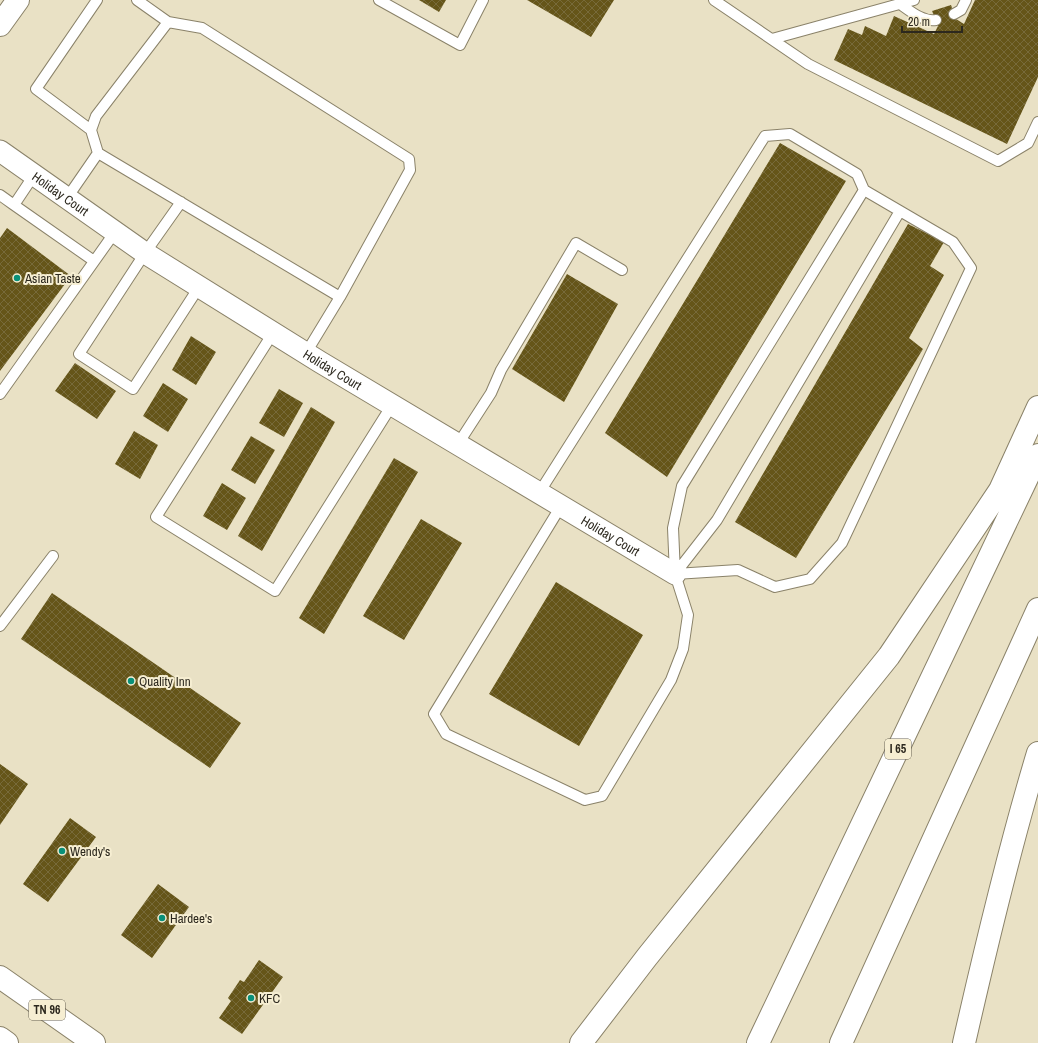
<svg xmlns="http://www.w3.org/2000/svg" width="1038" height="1043" font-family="'Archivo Narrow',sans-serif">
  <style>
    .building { fill: url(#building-cross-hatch) }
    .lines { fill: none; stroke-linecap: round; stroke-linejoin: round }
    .service-casing { stroke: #8a8269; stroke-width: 12 }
    .minor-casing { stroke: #8a8269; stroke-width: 23 }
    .secondary-casing { stroke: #8a8269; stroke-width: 24 }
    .trunk-casing { stroke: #8a8269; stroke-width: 24 }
    .motorway-casing { stroke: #8a8269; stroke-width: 24 }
    .service { stroke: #fff; stroke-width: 10 }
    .minor { stroke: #fff; stroke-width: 21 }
    .secondary { stroke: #fff; stroke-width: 22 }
    .trunk { stroke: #fff; stroke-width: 22 }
    .motorway { stroke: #fff; stroke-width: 22 }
    .poi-dot { fill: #099079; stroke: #f6eed2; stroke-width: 1.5 }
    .labels { text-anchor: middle; stroke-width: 4; stroke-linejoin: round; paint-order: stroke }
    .shield { fill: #f6eed2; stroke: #696354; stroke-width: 1 }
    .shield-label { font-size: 12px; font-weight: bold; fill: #2c281e }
    .street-label { font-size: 13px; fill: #2c281e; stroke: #f6eed2 }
    .poi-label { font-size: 13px; fill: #2c281e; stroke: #f6eed2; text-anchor: start }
  </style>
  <defs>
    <pattern id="building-cross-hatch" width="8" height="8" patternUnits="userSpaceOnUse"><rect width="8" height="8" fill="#655519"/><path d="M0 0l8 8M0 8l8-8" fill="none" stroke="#776a3a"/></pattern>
  </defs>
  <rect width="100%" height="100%" fill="#e9e1c5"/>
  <path class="building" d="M419,0H446L439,12Z
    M527,0H614L591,37Z
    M975,0H1038V77L1007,144L834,60L848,29L862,35L865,26L886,36L894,16L934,34L938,26L932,11L951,5L956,19L964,24Z
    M780,143L846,181L667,477L605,433Z
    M908,224L944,242L930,266L944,275L909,338L923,349L796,558L735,522Z
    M7,228L71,276L0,371V238Z
    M567,274L618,304L564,402L512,369Z
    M191,336L216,352L196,385L172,370Z
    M75,363L116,391L97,419L55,391Z
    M163,383L188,399L168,432L143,416Z
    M279,389L303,403L284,437L259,423Z
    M311,407L335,422L262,551L238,536Z
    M134,431L158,445L140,479L115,464Z
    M251,436L275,450L255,484L231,470Z
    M394,458L418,472L324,634L299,618Z
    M222,483L246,498L227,530L203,516Z
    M421,519L462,543L404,640L363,616Z
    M556,582L643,635L579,746L489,694Z
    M52,593L241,723L210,768L21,639Z
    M0,764L28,784L0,825Z
    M70,818L96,837L48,902L23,884Z
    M158,884L189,907L152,958L121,935Z
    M259,960L283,977L242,1034L219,1018L231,1001L228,998L240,980L244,982Z"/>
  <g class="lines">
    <defs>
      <path id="service" d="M137,0L168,22L96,116L91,130L98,153L340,297
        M379,0L460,45L483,0
        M714,0L808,64L998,161L1028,143L1038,122
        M900,4C910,11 923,22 936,20
        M954,14L961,10L966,0
        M168,22L202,28L409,159L410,170L340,297L306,353
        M772,39L914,0
        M91,130L36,89L97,0
        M0,195L14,205L34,175
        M67,198L98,153
        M181,202L145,253L79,354L133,389L199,287
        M14,205L94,261
        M273,333L156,517L275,591L392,405
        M0,394L115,232
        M458,444L491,393L501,370L576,243L622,270
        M539,493L765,136L790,134L857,174L864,190L682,486L673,528L675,574L688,615L683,649L671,680L602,796L585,800L446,734L434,714L561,506
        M675,574L738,570L775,587L810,579L842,543L971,268L953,242L864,190
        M675,574L717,520L900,211
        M0,626L53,556"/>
      <g id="minor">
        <path id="s1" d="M0,151L145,253L320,362L675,574"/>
      </g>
      <path id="secondary" d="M0,25L18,0"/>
      <path id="trunk" d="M0,977L94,1043
        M0,1038L7,1043"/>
      <path id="motorway" d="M581,1043L647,957L889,656L1000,490L1038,407
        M758,1043L1038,455
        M841,1043L1038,609
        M964,1043C986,946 1009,849 1038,753"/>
    </defs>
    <use href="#service" class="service-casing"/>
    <use href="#minor" class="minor-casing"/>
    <use href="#secondary" class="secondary-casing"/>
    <use href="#trunk" class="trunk-casing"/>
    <use href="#motorway" class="motorway-casing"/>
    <use href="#service" class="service"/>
    <use href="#minor" class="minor"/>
    <use href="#secondary" class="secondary"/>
    <use href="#trunk" class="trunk"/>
    <use href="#motorway" class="motorway"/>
  </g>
  <g class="poi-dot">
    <circle cx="17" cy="278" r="4"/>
    <circle cx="131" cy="681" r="4"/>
    <circle cx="62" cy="851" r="4"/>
    <circle cx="162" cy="918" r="4"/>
    <circle cx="251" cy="998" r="4"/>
  </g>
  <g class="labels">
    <g class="shield">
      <rect x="885" y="739" width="26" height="20" rx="3"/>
      <rect x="29" y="1000" width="36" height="20" rx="3"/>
    </g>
    <g class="shield-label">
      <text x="898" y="753">I 65</text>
      <text x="47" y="1014">TN 96</text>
    </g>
    <g class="street-label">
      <text dy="5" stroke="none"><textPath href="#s1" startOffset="74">Holiday Court</textPath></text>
      <text dy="5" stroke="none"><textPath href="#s1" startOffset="398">Holiday Court</textPath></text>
      <text dy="5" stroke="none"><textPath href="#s1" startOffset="722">Holiday Court</textPath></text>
    </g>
    <g class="poi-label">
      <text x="25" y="283">Asian Taste</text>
      <text x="139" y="686">Quality Inn</text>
      <text x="70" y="856">Wendy's</text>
      <text x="170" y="923">Hardee's</text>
      <text x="259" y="1003">KFC</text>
    </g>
  </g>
  <path d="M902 26v6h60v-6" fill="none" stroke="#2c281e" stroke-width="2"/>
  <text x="908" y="26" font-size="12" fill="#2c281e" stroke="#f6eed2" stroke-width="3" paint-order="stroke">20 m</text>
</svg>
